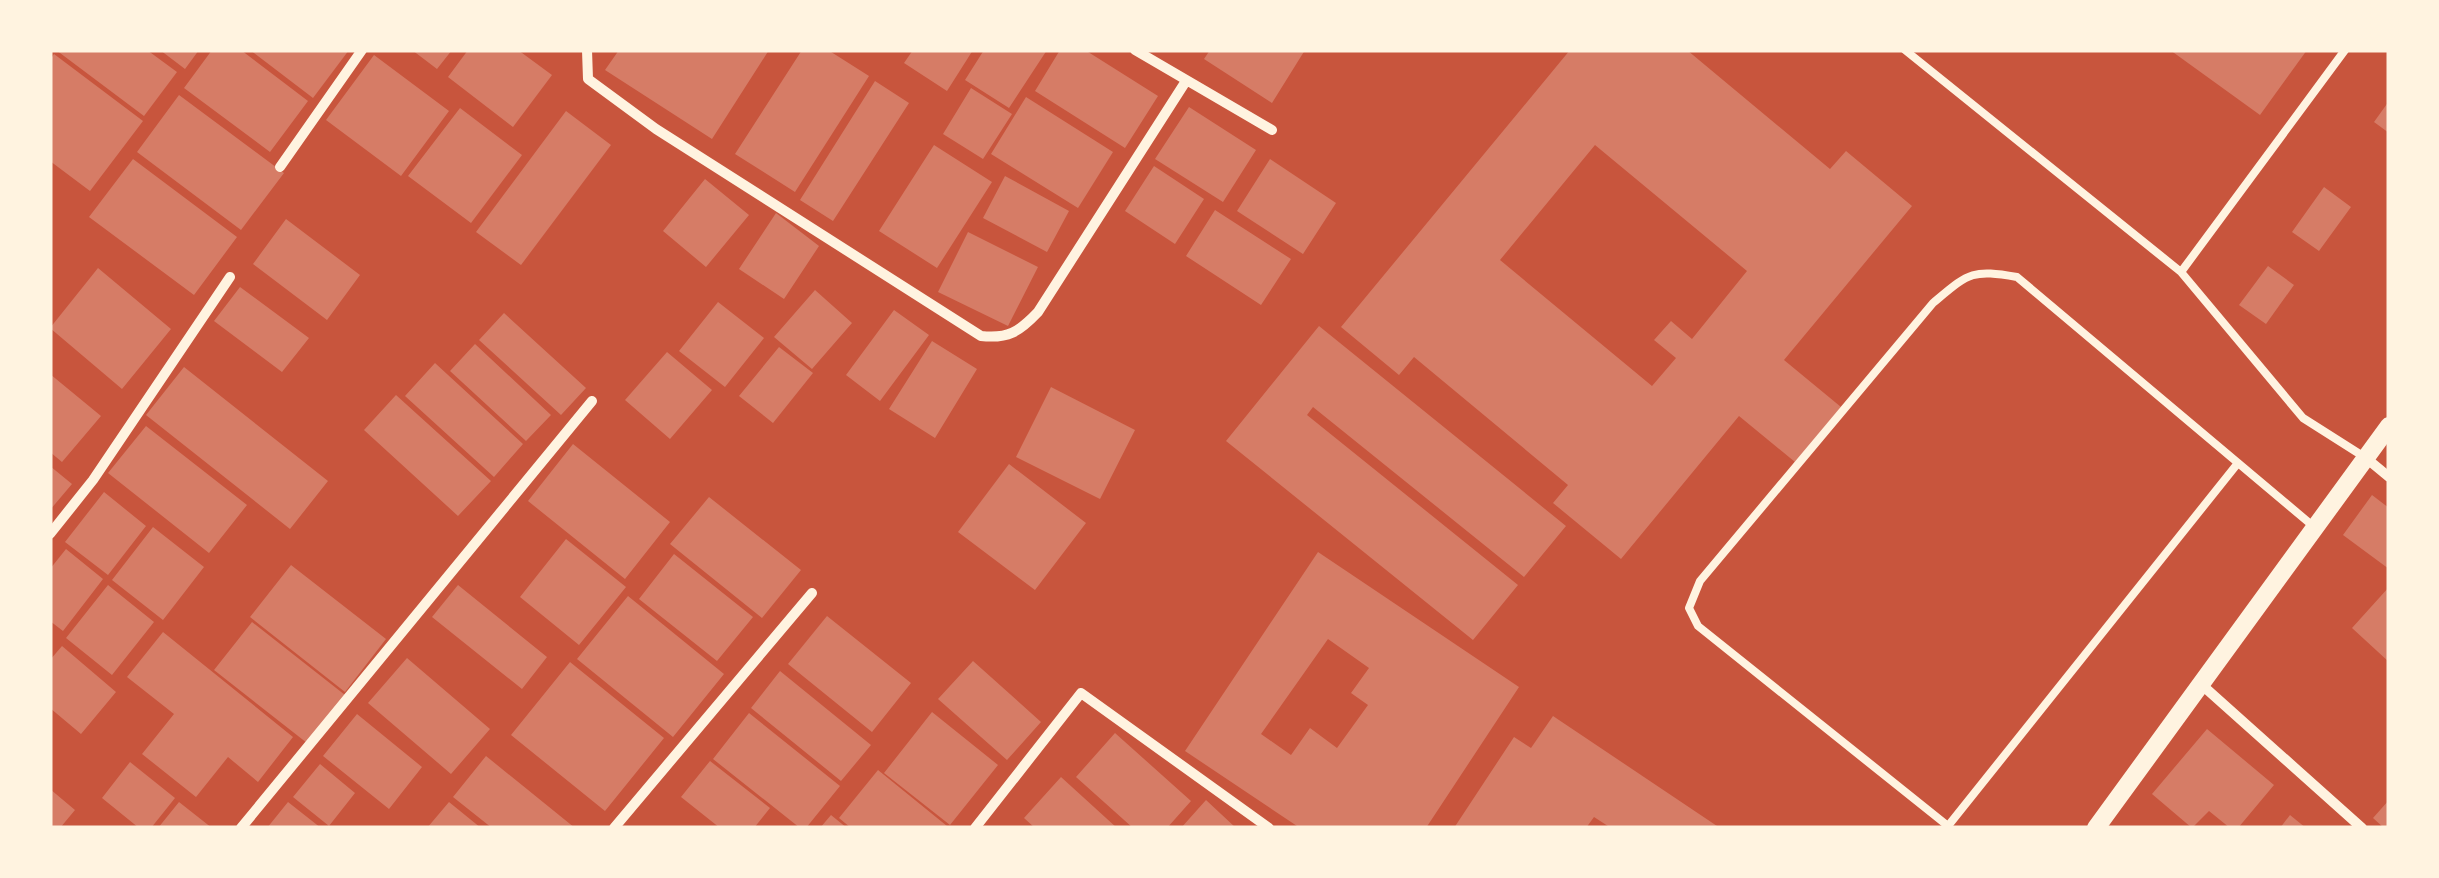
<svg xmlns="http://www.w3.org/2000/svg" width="2439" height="878" font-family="'Space Grotesk',sans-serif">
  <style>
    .building { fill: #d67c66; fill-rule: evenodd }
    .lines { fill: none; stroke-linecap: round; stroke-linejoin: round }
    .service { stroke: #fff3e0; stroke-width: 8 }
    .minor { stroke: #fff3e0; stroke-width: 10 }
    .tertiary { stroke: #fff3e0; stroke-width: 18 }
  </style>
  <rect width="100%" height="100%" fill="#c8553d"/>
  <path class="building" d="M56,50H147L177,72L144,116Z
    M160,50H199L185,69Z
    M212,50H241L308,101L270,152L184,88Z
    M250,50H349L313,98Z
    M412,50H452L437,69Z
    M468,50H518L552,75L513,127L448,77Z
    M619,50H769L712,139L605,70Z
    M802,50H828L869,76L795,192L735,154Z
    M913,50H973L947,91L904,63Z
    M984,50H1047L1009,108L965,80Z
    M1060,50H1085L1158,96L1125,148L1035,91Z
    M1210,50H1305L1272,103L1204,59Z
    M1570,50H1687L1830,169L1846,151L1912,206L1784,360L1841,407L1795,462L1739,416L1621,559L1553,503L1568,485L1414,357L1399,375L1341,327ZM1595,145L1747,271L1692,339L1671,321L1654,340L1676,358L1652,386L1500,260Z
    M2170,50H2307L2260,115Z
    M54,54L143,121L90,191L50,161V60Z
    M374,55L449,111L401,176L326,120Z
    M875,81L909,103L833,221L800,200Z
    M971,88L1012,114L983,159L943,134Z
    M179,95L284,173L241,230L137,152Z
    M1026,97L1113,152L1078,208L991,154Z
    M2389,101V133L2374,122Z
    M1189,107L1256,150L1223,202L1155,159Z
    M460,108L522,155L471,223L408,176Z
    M566,111L611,145L521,265L476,232Z
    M934,145L992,182L937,268L879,231Z
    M133,159L237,237L194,295L89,217Z
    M1270,159L1336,203L1303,254L1237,211Z
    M1154,166L1204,199L1175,244L1125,211Z
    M1005,176L1069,211L1047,252L983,218Z
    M705,179L749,215L706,267L663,231Z
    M2324,187L2351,207L2319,251L2292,232Z
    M1215,210L1291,259L1261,305L1186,256Z
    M776,213L819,246L784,299L739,269Z
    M286,219L360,275L327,320L253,264Z
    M968,232L1038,267L1008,326L938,292Z
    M2268,266L2294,285L2266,324L2239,305Z
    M98,268L171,329L122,389L50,328Z
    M240,287L309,338L282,372L214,321Z
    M815,290L852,323L812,369L774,337Z
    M718,302L764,338L725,387L679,351Z
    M894,310L929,335L880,401L846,375Z
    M504,313L586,388L561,415L479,340Z
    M1319,326L1566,526L1524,577L1313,407L1307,415L1518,585L1473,640L1226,441Z
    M932,341L977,369L935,438L889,409Z
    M475,344L551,415L526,441L450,371Z
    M779,347L813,373L773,423L739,396Z
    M667,352L712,390L670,439L625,400Z
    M435,363L523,444L494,477L405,396Z
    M184,367L328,481L290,529L146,415Z
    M50,374L101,416L62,462L50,452Z
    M1051,387L1135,430L1100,499L1016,457Z
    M396,395L491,481L458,516L364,430Z
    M146,426L247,505L209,553L108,473Z
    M573,444L670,522L625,579L528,501Z
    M1009,464L1086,523L1035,590L958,532Z
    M50,466L72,484L50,510Z
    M104,492L146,526L108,575L65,542Z
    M2372,495L2389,508V569L2343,535Z
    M709,497L801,570L762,618L670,544Z
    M153,527L204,567L163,620L112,580Z
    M566,539L626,587L579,645L520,597Z
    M66,549L103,579L63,631L50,621V569Z
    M1318,552L1519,687L1426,828H1300L1185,751ZM1328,639L1369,668L1351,693L1368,705L1337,748L1310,728L1291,755L1261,734Z
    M674,554L753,617L717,661L639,599Z
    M291,565L386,639L345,692L250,617Z
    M108,585L154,622L112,675L66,638Z
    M458,585L547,657L522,689L432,617Z
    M2389,587V662L2352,628Z
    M628,596L724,674L673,737L577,659Z
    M827,616L911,683L872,732L788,664Z
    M252,622L345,695L307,743L214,670Z
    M163,632L293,737L258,782L228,757L196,797L142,754L174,714L127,677Z
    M62,646L116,692L81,734L50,708V660Z
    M407,658L490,729L451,774L368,703Z
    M973,661L1041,722L1007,760L938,699Z
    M570,662L664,738L605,811L511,735Z
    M780,671L871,745L841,781L751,708Z
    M932,712L998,765L950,825L884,773Z
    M749,713L840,786L806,828H800L713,759Z
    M357,714L422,767L389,809L323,756Z
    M1553,716L1720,828H1611L1594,817L1586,828H1454L1514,737L1531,748Z
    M2207,729L2274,785L2238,828H2230L2209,811L2192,828L2152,794Z
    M1115,733L1191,801L1167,828H1133L1076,777Z
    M486,756L575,828H492L453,797Z
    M710,761L770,808L754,828H720L681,797Z
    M130,762L175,798L151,828H139L102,798Z
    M320,764L355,793L329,826L293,797Z
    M878,770L947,826L946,828H851L839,818Z
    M1061,777L1117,828H1035L1024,818Z
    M50,789L75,810L60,828H50Z
    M1206,800L1236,828H1181Z
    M2389,800V828H2384L2373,818Z
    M179,802L212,828H158Z
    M288,802L321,828H267Z
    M449,802L481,828H427Z
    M831,815L847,828H820Z
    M2290,815L2306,828H2280Z"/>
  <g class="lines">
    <path class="service" d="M1905,50L2181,272L2303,418L2366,458
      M2181,272L2345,50
      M2238,463L1948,826L1698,626L1689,608L1700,581L1933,303C1969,273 1971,269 2017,277L2313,526"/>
    <path class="minor" d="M587,50L588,79L656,129L981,336C1008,339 1019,332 1038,312L1186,81
      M1135,50L1272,130
      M280,167L362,50
      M2366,458L2389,477
      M50,534L93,480L230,277
      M2202,685L2362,828
      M241,828L592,401
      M614,828L812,593
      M975,828L1081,693L1269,828"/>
    <path class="tertiary" d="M2096,828L2389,426"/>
  </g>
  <rect width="2439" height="878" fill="none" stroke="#fff3e0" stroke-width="105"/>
</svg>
